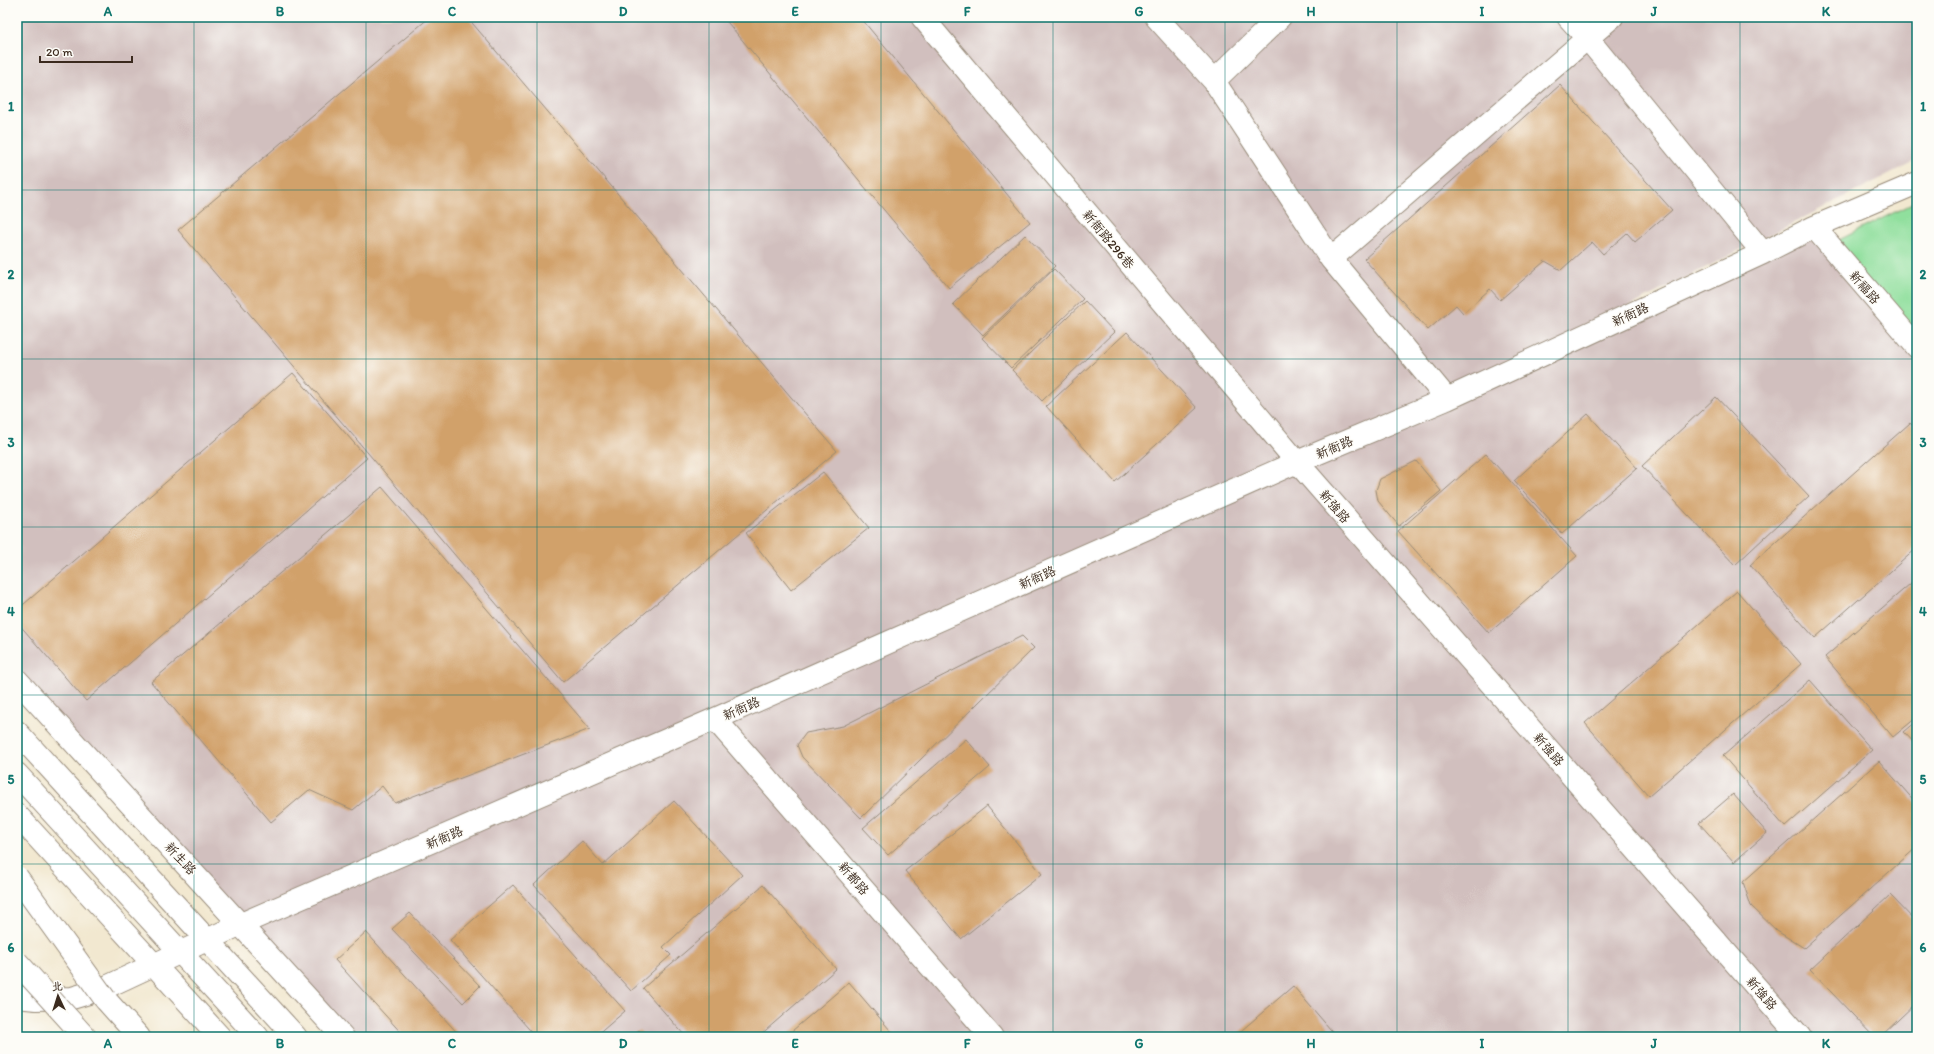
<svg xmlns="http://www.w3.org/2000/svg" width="1934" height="1054" font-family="Itim,'LXGW WenKai TC',sans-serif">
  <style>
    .industrial { fill: #d1bfbe }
    .green { fill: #90df9d; stroke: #66845e }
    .building { fill: #d1a16a }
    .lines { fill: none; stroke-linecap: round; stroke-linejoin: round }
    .street-casing { stroke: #968977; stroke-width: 24 }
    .secondary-casing { stroke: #968977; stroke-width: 24 }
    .highway-casing { stroke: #968977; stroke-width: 24 }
    .street { stroke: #fff; stroke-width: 22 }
    .secondary { stroke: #fff; stroke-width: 22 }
    .highway { stroke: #fff; stroke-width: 22 }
    .highway-bridge-casing { stroke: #968977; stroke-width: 24; stroke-linecap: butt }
    .highway-bridge { stroke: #fff; stroke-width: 22 }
    .grid { fill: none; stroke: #0f766e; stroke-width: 1; stroke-opacity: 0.55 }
    .labels { text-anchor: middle; stroke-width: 3; stroke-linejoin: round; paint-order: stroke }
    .street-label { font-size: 13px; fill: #3b2a1e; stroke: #fdfcf7 }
    .neatline { fill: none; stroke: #0f766e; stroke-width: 1.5 }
    .grid-label { font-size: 13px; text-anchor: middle; font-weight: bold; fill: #0f766e }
  </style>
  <rect width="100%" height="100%" fill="#fdfcf7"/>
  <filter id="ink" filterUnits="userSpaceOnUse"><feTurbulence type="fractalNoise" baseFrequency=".025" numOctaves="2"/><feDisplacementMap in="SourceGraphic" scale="8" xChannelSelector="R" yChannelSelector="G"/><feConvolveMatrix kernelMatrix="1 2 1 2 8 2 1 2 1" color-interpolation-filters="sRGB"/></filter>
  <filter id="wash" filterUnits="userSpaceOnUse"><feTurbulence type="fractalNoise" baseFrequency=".012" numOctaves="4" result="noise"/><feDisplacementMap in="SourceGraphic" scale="16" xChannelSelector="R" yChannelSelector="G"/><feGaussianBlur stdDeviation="0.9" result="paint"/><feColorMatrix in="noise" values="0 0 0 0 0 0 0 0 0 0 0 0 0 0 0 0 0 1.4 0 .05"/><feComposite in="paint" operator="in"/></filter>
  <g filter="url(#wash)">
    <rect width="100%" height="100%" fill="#f2e8d0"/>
    <path class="industrial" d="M17,17H1917V160L1461,392L1814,227L1917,346V1037H343L17,680Z"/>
    <path class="green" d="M1917,201V346L1827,246Z"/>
    <g id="blocks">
      <path class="building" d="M430,17H467L837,451L563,682L178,230Z
        M723,17H860L1030,222L949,288Z
        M1560,85L1672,210L1635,242L1627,233L1603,254L1592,242L1561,270L1545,261L1500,300L1490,289L1463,313L1456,305L1428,330L1364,259Z
        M1025,235L1055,266L983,335L953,304Z
        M1054,269L1083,299L1011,368L982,338Z
        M1085,301L1114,332L1042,401L1012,370Z
        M1127,332L1197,408L1115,482L1046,406Z
        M293,373L367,458L86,701L17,622V610Z
        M1716,397L1809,496L1735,565L1642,466Z
        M1588,414L1637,468L1562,534L1514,481Z
        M1910,423L1917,430V548L1815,638L1750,565Z
        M1486,454L1577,556L1489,633L1398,531Z
        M1416,461L1441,491L1399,526L1378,501L1376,490L1380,479Z
        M823,472L869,528L791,590L746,533Z
        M382,487L590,729L395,803L382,786L353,810L309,790L271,822L151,682Z
        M1917,578V717L1893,737L1825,657Z
        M1737,591L1801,664L1649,796L1585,723Z
        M1022,636L1034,648L861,818L802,757L797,745L806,733L843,726Z
        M1810,680L1872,750L1785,827L1723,756Z
        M1917,721V746L1904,732Z
        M966,739L990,767L888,855L863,828Z
        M1879,761L1917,804V847L1804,948L1777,931L1751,906L1743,882Z
        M1733,794L1767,833L1734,862L1699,823Z
        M674,801L742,875L663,947L671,955L631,991L534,885L582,841L603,865Z
        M987,806L1042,874L961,939L905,871Z
        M513,885L625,1011L595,1037H536L450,940Z
        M763,885L836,969L758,1037H686L643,988Z
        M1890,895L1917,923V1002L1880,1037H1874L1810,970Z
        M410,913L480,986L463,1003L392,929Z
        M366,932L461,1037H405L335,960Z
        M849,982L896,1037H785Z
        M1293,986L1337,1037H1234Z
        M639,1030L645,1037H631Z"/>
    </g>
  </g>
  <g filter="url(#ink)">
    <use href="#blocks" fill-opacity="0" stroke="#968977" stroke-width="1"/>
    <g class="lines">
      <defs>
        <path id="street" d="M922,17L1297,462L1800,1037
          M1156,17L1214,81L1331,259L1447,399
          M1568,17L1588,39L1763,253
          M1214,81L1280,17
          M1814,227L1917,347
          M1331,259L1612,17
          M715,719L992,1037
          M17,997L36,999L72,998L102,989L241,924L715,719L1297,462L1447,399L1763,253L1814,227L1917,183"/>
        <path id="secondary" d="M17,680L343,1037
          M17,732L296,1037
          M17,774L258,1037
          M17,815L220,1037"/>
        <path id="highway" d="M105,999L139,1037
          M75,1026L85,1037"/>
      </defs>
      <use href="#street" class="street-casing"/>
      <use href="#secondary" class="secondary-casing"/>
      <use href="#highway" class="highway-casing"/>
      <use href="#street" class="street"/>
      <use href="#secondary" class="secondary"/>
      <use href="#highway" class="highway"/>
      <defs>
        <path id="highway-bridge" d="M17,877L105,999
          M17,962L75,1026"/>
      </defs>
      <use href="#highway-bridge" class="highway-bridge-casing"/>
      <use href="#highway-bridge" class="highway-bridge"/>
    </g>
  </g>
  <path class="grid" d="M194,17V1037M366,17V1037M537,17V1037M709,17V1037M881,17V1037M1053,17V1037M1225,17V1037M1397,17V1037M1568,17V1037M1740,17V1037M17,190H1917M17,359H1917M17,527H1917M17,695H1917M17,864H1917"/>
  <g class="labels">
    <g class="street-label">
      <text transform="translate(1109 239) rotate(50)" y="5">新衙路296巷</text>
      <text transform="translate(1865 287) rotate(49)" y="5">新福路</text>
      <text transform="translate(1630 314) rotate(-25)" y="5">新衙路</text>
      <text transform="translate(1334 447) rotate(-23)" y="5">新衙路</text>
      <text transform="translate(1335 506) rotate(49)" y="5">新強路</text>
      <text transform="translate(1037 577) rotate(-24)" y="5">新衙路</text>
      <text transform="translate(741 708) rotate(-24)" y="5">新衙路</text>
      <text transform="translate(1549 749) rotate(49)" y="5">新強路</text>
      <text transform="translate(444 837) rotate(-23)" y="5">新衙路</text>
      <text transform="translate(181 858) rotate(47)" y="5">新生路</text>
      <text transform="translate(854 878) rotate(49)" y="5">新都路</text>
      <text transform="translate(1762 993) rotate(49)" y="5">新強路</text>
    </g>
  </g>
  <rect width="1934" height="1054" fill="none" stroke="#fdfcf7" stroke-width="44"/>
  <g transform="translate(58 996) rotate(356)" stroke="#fdfcf7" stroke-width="3" paint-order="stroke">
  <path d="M0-3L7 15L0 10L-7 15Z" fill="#3b2a1e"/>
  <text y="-6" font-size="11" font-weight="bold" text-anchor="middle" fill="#3b2a1e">北</text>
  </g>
  <path d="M40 56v6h92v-6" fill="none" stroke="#3b2a1e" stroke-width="2"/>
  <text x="46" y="56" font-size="12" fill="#3b2a1e" stroke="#fdfcf7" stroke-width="3" paint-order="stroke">20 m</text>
  <rect x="22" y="22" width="1890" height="1010" class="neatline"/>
  <g class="grid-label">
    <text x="108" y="16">A</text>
    <text x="280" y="16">B</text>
    <text x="452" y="16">C</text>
    <text x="623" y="16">D</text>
    <text x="795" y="16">E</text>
    <text x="967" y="16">F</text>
    <text x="1139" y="16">G</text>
    <text x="1311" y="16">H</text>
    <text x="1482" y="16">I</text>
    <text x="1654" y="16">J</text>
    <text x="1826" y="16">K</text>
    <text x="11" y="111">1</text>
    <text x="1923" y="111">1</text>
    <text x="11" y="279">2</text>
    <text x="1923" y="279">2</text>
    <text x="11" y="447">3</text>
    <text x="1923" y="447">3</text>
    <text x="11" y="616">4</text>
    <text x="1923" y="616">4</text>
    <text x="11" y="784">5</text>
    <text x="1923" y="784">5</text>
    <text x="11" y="952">6</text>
    <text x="1923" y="952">6</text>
    <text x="108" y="1048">A</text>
    <text x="280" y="1048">B</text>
    <text x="452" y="1048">C</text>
    <text x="623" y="1048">D</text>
    <text x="795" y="1048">E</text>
    <text x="967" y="1048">F</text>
    <text x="1139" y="1048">G</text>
    <text x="1311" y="1048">H</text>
    <text x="1482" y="1048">I</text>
    <text x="1654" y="1048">J</text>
    <text x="1826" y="1048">K</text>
  </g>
</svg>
